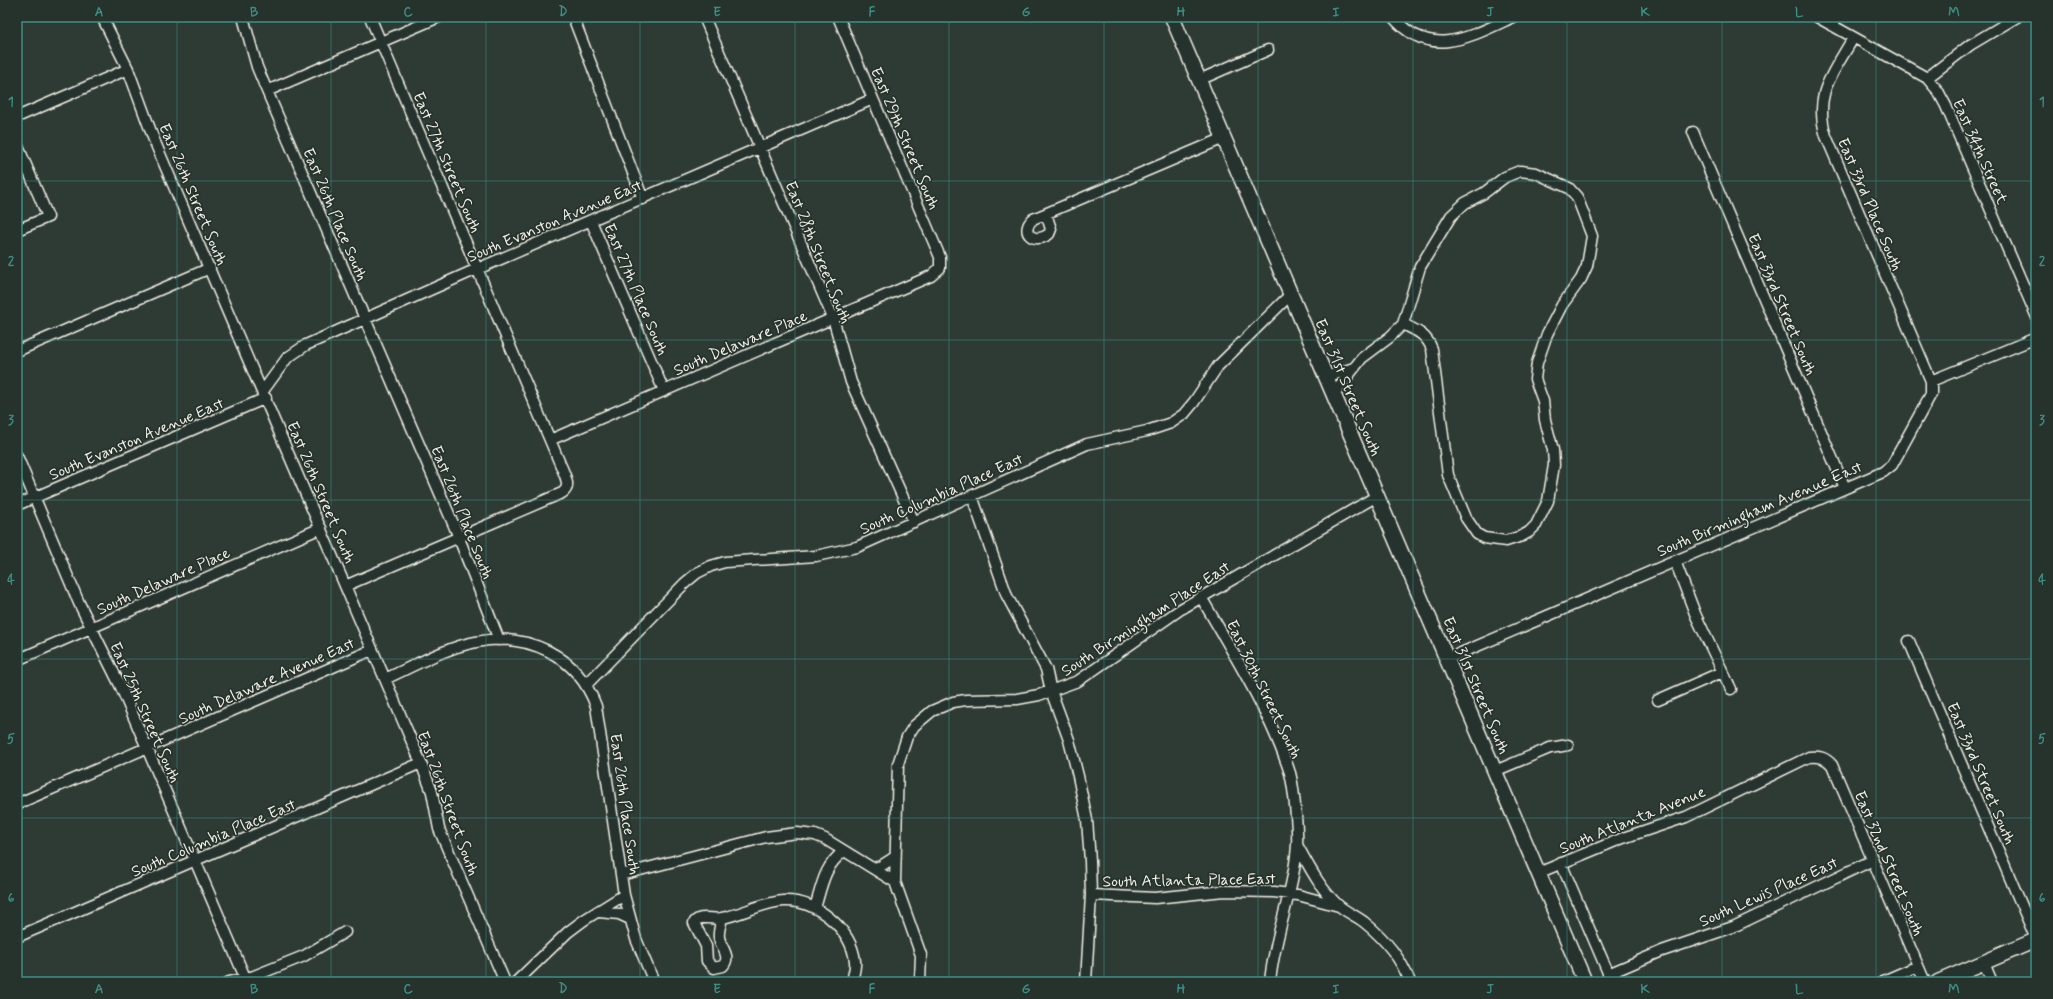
<svg xmlns="http://www.w3.org/2000/svg" width="2053" height="999" font-family="Mynerve,sans-serif">
  <style>
    .lines { fill: none; stroke-linecap: round; stroke-linejoin: round }
    .street-casing { stroke: #f4f1e8; stroke-width: 13 }
    .secondary-casing { stroke: #f4f1e8; stroke-width: 17 }
    .street { stroke: #26332d; stroke-width: 10 }
    .secondary { stroke: #26332d; stroke-width: 14 }
    .grid { fill: none; stroke: #3d8f86; stroke-width: 1; stroke-opacity: 0.55 }
    .labels { text-anchor: middle; stroke-width: 3.5; stroke-linejoin: round; paint-order: stroke }
    .street-label { font-size: 16px; fill: #f4f1e8; stroke: #26332d }
    .neatline { fill: none; stroke: #3d8f86; stroke-width: 1.5 }
    .grid-label { font-size: 13px; text-anchor: middle; font-weight: bold; fill: #3d8f86 }
  </style>
  <rect width="100%" height="100%" fill="#2e3b34"/>
  <filter id="ink" filterUnits="userSpaceOnUse"><feTurbulence type="fractalNoise" baseFrequency=".025" numOctaves="2"/><feDisplacementMap in="SourceGraphic" scale="8" xChannelSelector="R" yChannelSelector="G"/><feConvolveMatrix kernelMatrix="1 2 1 2 8 2 1 2 1" color-interpolation-filters="sRGB"/></filter>
  <g filter="url(#ink)">
    <g class="lines">
      <defs>
        <path id="street" d="M102,17L128,69L154,140L421,763L432,792L439,829L505,982
          M243,17L257,67L267,91L455,528L499,640
          M573,17L643,199
          M704,17L833,318L851,382L914,522
          M1393,17C1430,61 1472,36 1513,17
          M1817,17L1927,78L1938,91L1946,106L2036,315
          M1853,38C1833,74 1813,93 1826,136L1931,381
          M1927,78L1970,45L2017,17
          M1199,80L1268,50
          M267,91L439,17
          M17,117L128,69
          M1693,132L1845,488
          M17,144L48,217L17,230
          M1520,171L1536,173L1569,188L1577,197L1592,236L1587,266L1581,279L1562,305L1547,334L1537,363L1535,379L1543,401L1545,420L1553,450L1554,465L1548,501L1536,525L1529,532L1522,536L1506,541L1484,538L1477,534L1466,518L1448,475L1432,349C1426,334 1417,331 1403,324L1420,267L1451,216L1465,203L1484,193L1505,177Z
          M1046,214L1051,229L1049,234C1034,245 1019,232 1033,219L1224,138
          M591,221L664,391
          M17,351L210,268
          M1326,377L1354,368
          M263,391L287,358L306,345L468,273L873,99
          M1333,395L1362,358L1390,337L1403,324
          M550,440L931,276L940,268V257L839,19
          M17,456L79,603L120,685L247,982
          M972,496L1007,596L1046,669L1051,691L1069,740L1078,776L1087,820L1090,861L1091,895L1086,982
          M17,505L266,398
          M1675,561L1696,616L1731,689
          M345,586L562,493C570,488 567,481 564,473L370,17
          M1201,597C1233,653 1270,712 1290,773C1294,788 1298,830 1297,845C1294,892 1274,936 1270,982
          M1909,641L2036,939
          M1447,659L1883,472L1892,465L1931,394V381L2036,338
          M17,660L321,528
          M385,679C414,666 444,648 476,642C528,632 577,655 596,706L624,895L636,939L654,982
          M587,684L685,583L697,573L711,566L725,562L816,556L857,547L1087,444L1147,431L1171,423L1184,414L1194,402L1218,366L1291,294
          M1658,700L1722,672
          M1495,771L1550,748L1568,745
          M17,804L372,650
          M1297,845C1309,866 1320,889 1338,905C1346,912 1356,916 1364,922C1384,938 1401,958 1410,982
          M1561,863L1612,982
          M873,868L881,866L895,857
          M1538,873L1623,838L1686,817L1809,757C1819,756 1825,757 1832,765L1925,982
          M621,875L766,837L797,833L815,835L825,839L895,882
          M1091,895L1155,898L1224,891L1274,892L1298,895L1339,906
          M815,908C822,885 824,866 844,851
          M599,912L619,914L630,919
          M722,918C721,924 718,931 719,937C720,947 732,956 723,966L714,968L707,961L706,946L694,923C699,914 713,920 722,918C743,914 763,902 784,901C816,900 851,928 855,961C856,968 853,975 852,982
          M17,937L421,763
          M1984,963L1992,982
          M1608,974L1662,951L1733,927L1873,860
          M229,982L254,976L304,956L345,932
          M516,982L568,932L584,920L624,895
          M920,982L921,955L895,882L898,764L907,737L914,726L932,711L953,702L966,700L1017,699L1039,695L1078,681L1181,609L1377,496
          M1881,982L1918,966"/>
        <path id="secondary" d="M1172,17L1585,982
          M1938,982L2036,940"/>
      </defs>
      <use href="#street" class="street-casing"/>
      <use href="#secondary" class="secondary-casing"/>
      <use href="#street" class="street"/>
      <use href="#secondary" class="secondary"/>
    </g>
  </g>
  <path class="grid" d="M177,17V982M331,17V982M486,17V982M640,17V982M795,17V982M949,17V982M1104,17V982M1258,17V982M1413,17V982M1567,17V982M1722,17V982M1876,17V982M17,181H2036M17,340H2036M17,500H2036M17,659H2036M17,818H2036"/>
  <g class="labels">
    <g class="street-label">
      <text transform="translate(906 138) rotate(67)" y="6">East 29th Street South</text>
      <text transform="translate(1981 151) rotate(66)" y="6">East 34th Street</text>
      <text transform="translate(448 162) rotate(67)" y="6">East 27th Street South</text>
      <text transform="translate(194 194) rotate(67)" y="6">East 26th Street South</text>
      <text transform="translate(1871 204) rotate(67)" y="6">East 33rd Place South</text>
      <text transform="translate(336 214) rotate(67)" y="6">East 26th Place South</text>
      <text transform="translate(554 220) rotate(-23)" y="6">South Evanston Avenue East</text>
      <text transform="translate(819 252) rotate(68)" y="6">East 28th Street South</text>
      <text transform="translate(637 289) rotate(67)" y="6">East 27th Place South</text>
      <text transform="translate(1783 304) rotate(67)" y="6">East 33rd Street South</text>
      <text transform="translate(740 342) rotate(-23)" y="6">South Delaware Place</text>
      <text transform="translate(1349 387) rotate(67)" y="6">East 31st Street South</text>
      <text transform="translate(136 438) rotate(-23)" y="6">South Evanston Avenue East</text>
      <text transform="translate(322 492) rotate(67)" y="6">East 26th Street South</text>
      <text transform="translate(941 493) rotate(-24)" y="6">South Columbia Place East</text>
      <text transform="translate(1759 508) rotate(-23)" y="6">South Birmingham Avenue East</text>
      <text transform="translate(463 512) rotate(68)" y="6">East 26th Place South</text>
      <text transform="translate(163 580) rotate(-24)" y="6">South Delaware Place</text>
      <text transform="translate(1145 618) rotate(-33)" y="6">South Birmingham Place East</text>
      <text transform="translate(266 680) rotate(-24)" y="6">South Delaware Avenue East</text>
      <text transform="translate(1477 685) rotate(67)" y="6">East 31st Street South</text>
      <text transform="translate(1265 689) rotate(64)" y="6">East 30th Street South</text>
      <text transform="translate(146 712) rotate(66)" y="6">East 25th Street South</text>
      <text transform="translate(1982 773) rotate(67)" y="6">East 33rd Street South</text>
      <text transform="translate(449 803) rotate(70)" y="6">East 26th Street South</text>
      <text transform="translate(626 804) rotate(82)" y="6">East 26th Place South</text>
      <text transform="translate(1632 819) rotate(-22)" y="6">South Atlanta Avenue</text>
      <text transform="translate(213 837) rotate(-23)" y="6">South Columbia Place East</text>
      <text transform="translate(1890 863) rotate(67)" y="6">East 32nd Street South</text>
      <text transform="translate(1189 879) rotate(-1)" y="6">South Atlanta Place East</text>
      <text transform="translate(1768 891) rotate(-24)" y="6">South Lewis Place East</text>
    </g>
  </g>
  <rect width="2053" height="999" fill="none" stroke="#26332d" stroke-width="44"/>
  <rect x="22" y="22" width="2009" height="955" class="neatline"/>
  <g class="grid-label">
    <text x="99" y="16">A</text>
    <text x="254" y="16">B</text>
    <text x="408" y="16">C</text>
    <text x="563" y="16">D</text>
    <text x="717" y="16">E</text>
    <text x="872" y="16">F</text>
    <text x="1026" y="16">G</text>
    <text x="1181" y="16">H</text>
    <text x="1336" y="16">I</text>
    <text x="1490" y="16">J</text>
    <text x="1645" y="16">K</text>
    <text x="1799" y="16">L</text>
    <text x="1954" y="16">M</text>
    <text x="11" y="106">1</text>
    <text x="2042" y="106">1</text>
    <text x="11" y="265">2</text>
    <text x="2042" y="265">2</text>
    <text x="11" y="424">3</text>
    <text x="2042" y="424">3</text>
    <text x="11" y="584">4</text>
    <text x="2042" y="584">4</text>
    <text x="11" y="743">5</text>
    <text x="2042" y="743">5</text>
    <text x="11" y="902">6</text>
    <text x="2042" y="902">6</text>
    <text x="99" y="993">A</text>
    <text x="254" y="993">B</text>
    <text x="408" y="993">C</text>
    <text x="563" y="993">D</text>
    <text x="717" y="993">E</text>
    <text x="872" y="993">F</text>
    <text x="1026" y="993">G</text>
    <text x="1181" y="993">H</text>
    <text x="1336" y="993">I</text>
    <text x="1490" y="993">J</text>
    <text x="1645" y="993">K</text>
    <text x="1799" y="993">L</text>
    <text x="1954" y="993">M</text>
  </g>
</svg>
